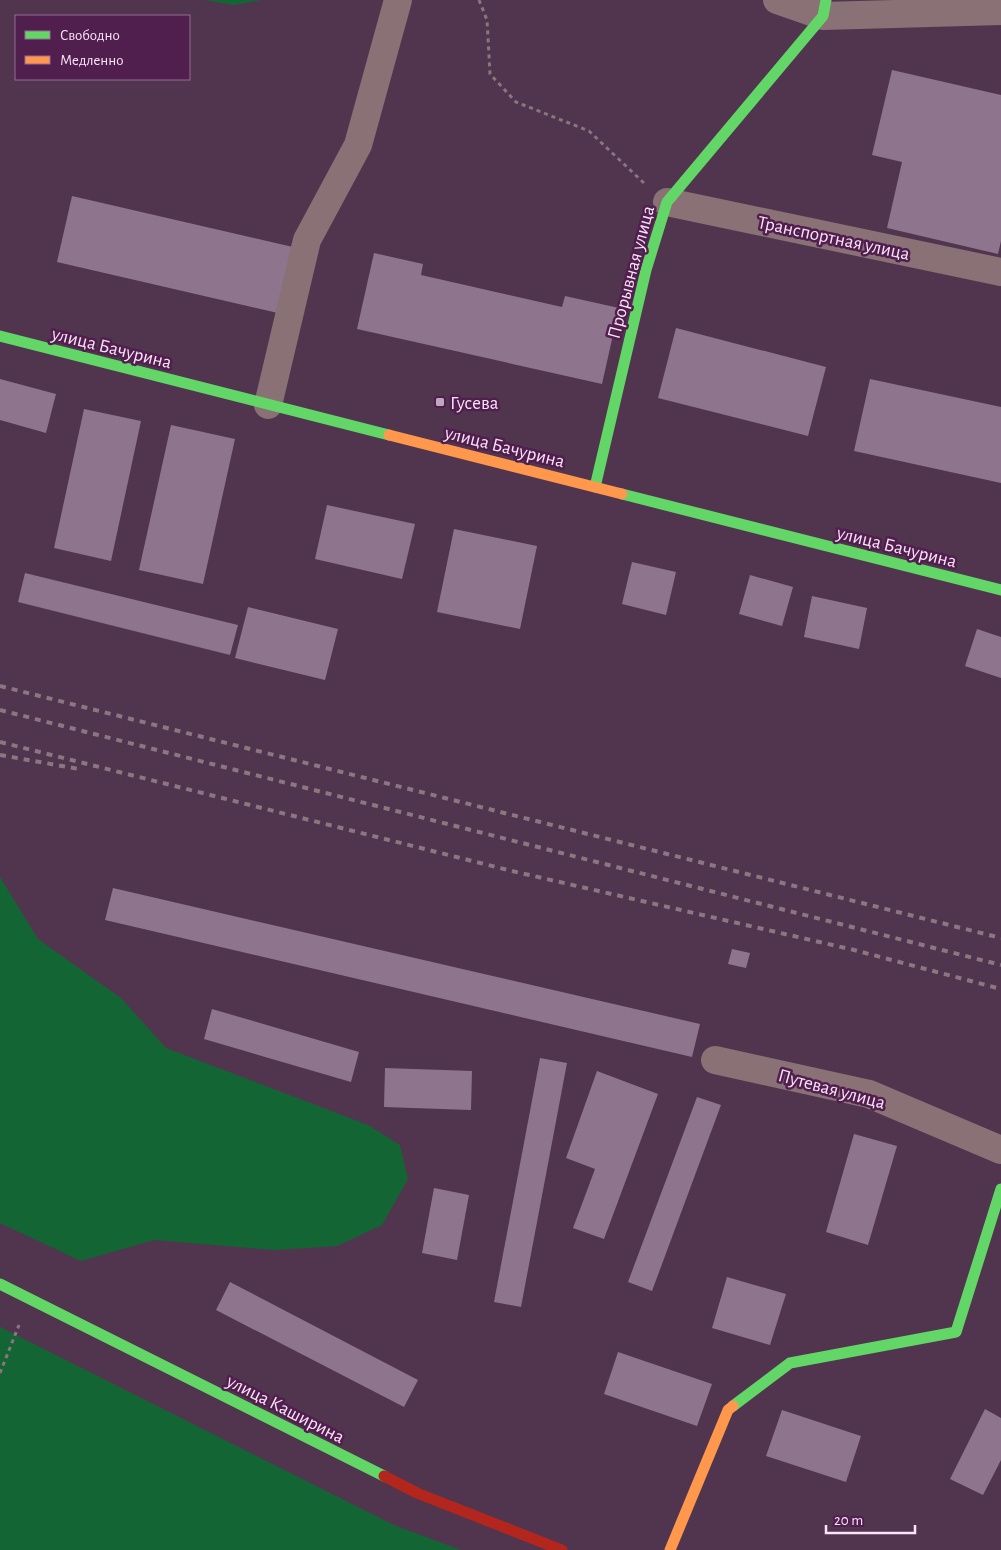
<svg xmlns="http://www.w3.org/2000/svg" width="1001" height="1550" font-family="'Alegreya Sans',sans-serif">
  <style>
    .green { fill: #146534 }
    .building { fill: #8f748d }
    .lines { fill: none; stroke-linecap: round; stroke-linejoin: round }
    .path { stroke: #8b757e; stroke-width: 3; stroke-dasharray: 4 4; stroke-linecap: butt }
    .street { stroke: #897175; stroke-width: 28 }
    .fast { stroke: #63d668; stroke-width: 11 }
    .slow { stroke: #ff974d; stroke-width: 11 }
    .jam { stroke: #b3261e; stroke-width: 11 }
    .rail { stroke: #8c7680; stroke-width: 4; stroke-dasharray: 6 6; stroke-linecap: butt }
    .poi-dot { fill: #c0a6be; stroke: #501f4e; stroke-width: 2 }
    .labels { text-anchor: middle; stroke-width: 5; stroke-linejoin: round; paint-order: stroke }
    .street-label { font-size: 19px; fill: #fce3f9; stroke: #501f4e }
    .poi-label { font-size: 19px; fill: #fce3f9; stroke: #501f4e; text-anchor: start }
  </style>
  <rect width="100%" height="100%" fill="#51354f"/>
  <path class="green" d="M204,0H262L234,5Z
    M0,877L38,939L121,998L166,1048L368,1125L400,1145L408,1179L382,1225L337,1246L275,1250L154,1240L81,1261L0,1223Z
    M0,1327L394,1525L461,1550H0Z"/>
  <path class="building" d="M892,70L1001,95V241L998,254L887,228L902,162L872,155Z
    M72,196L293,247L278,313L57,262Z
    M374,253L423,264L421,275L562,307L565,296L619,308L602,384L357,329Z
    M676,328L826,367L808,436L658,398Z
    M0,379L56,394L46,433L0,420Z
    M870,379L1001,407V483L854,451Z
    M84,409L141,421L111,561L54,548Z
    M171,425L235,439L203,584L139,570Z
    M327,505L415,524L402,579L315,559Z
    M454,529L537,546L520,629L437,612Z
    M632,562L676,572L666,615L622,604Z
    M25,573L238,625L230,655L18,602Z
    M750,575L793,587L782,626L739,614Z
    M812,596L867,608L859,649L804,637Z
    M248,607L338,629L325,680L235,658Z
    M977,629L1001,637V678L965,666Z
    M113,888L700,1024L692,1057L105,920Z
    M732,949L750,953L746,968L728,964Z
    M212,1009L359,1052L351,1082L204,1039Z
    M540,1058L567,1063L521,1307L494,1302Z
    M385,1068L472,1071L471,1110L384,1107Z
    M597,1071L658,1094L604,1239L573,1228L595,1169L566,1158Z
    M697,1097L721,1105L652,1291L628,1282Z
    M854,1134L897,1146L868,1245L826,1232Z
    M434,1188L469,1195L457,1260L422,1253Z
    M727,1277L786,1294L770,1345L712,1328Z
    M230,1282L418,1380L404,1407L216,1310Z
    M618,1352L712,1384L697,1426L604,1394Z
    M985,1409L1001,1418V1460L983,1495L950,1479Z
    M782,1410L861,1436L846,1482L766,1456Z"/>
  <g class="lines">
    <path class="path" d="M479,0L487,20L490,74L516,102L589,131L645,184
      M0,1373L19,1325"/>
    <path class="street" d="M777,0L823,16L1001,11
      M667,202L1001,272
      M268,405L307,240L358,145L398,0
      M715,1060L869,1094L1001,1150"/>
    <path class="fast" d="M0,336L389,435
      M595,487L646,270L667,202L823,16L826,0
      M622,494L1001,590
      M0,1284L384,1476
      M733,1406L790,1363L956,1332L1001,1189"/>
    <path class="slow" d="M389,435L622,494
      M670,1550L728,1410L733,1406"/>
    <path class="jam" d="M384,1476L417,1493L562,1550"/>
    <path class="rail" d="M0,686L1001,938
      M0,710L1001,965
      M0,742L512,871L854,950L1001,989
      M0,755L79,769"/>
  </g>
  <rect class="poi-dot" x="435" y="397" width="10" height="10" rx="2.5"/>
  <g class="labels">
    <g class="street-label">
      <text transform="translate(834 237) rotate(12)" y="7">Транспортная улица</text>
      <text transform="translate(630 272) rotate(-75)" y="7">Прорывная улица</text>
      <text transform="translate(112 347) rotate(14)" y="7">улица Бачурина</text>
      <text transform="translate(505 446) rotate(14)" y="7">улица Бачурина</text>
      <text transform="translate(897 546) rotate(14)" y="7">улица Бачурина</text>
      <text transform="translate(832 1088) rotate(15)" y="7">Путевая улица</text>
      <text transform="translate(286 1408) rotate(27)" y="7">улица Каширина</text>
    </g>
    <g class="poi-label">
      <text x="450" y="409">Гусева</text>
    </g>
  </g>
  <rect x="15" y="15" width="175" height="65" fill="#501f4e" stroke="#956d92"/>
  <rect x="25" y="31" width="25" height="8" fill="#63d668" stroke="#956d92"/>
  <text x="60" y="40" font-size="15" fill="#fce3f9">Свободно</text>
  <rect x="25" y="56" width="25" height="8" fill="#ff974d" stroke="#956d92"/>
  <text x="60" y="65" font-size="15" fill="#fce3f9">Медленно</text>
  <path d="M826 1525v8h89v-8" fill="none" stroke="#fce3f9" stroke-width="2.5"/>
  <text x="834" y="1525" font-size="15" fill="#fce3f9" stroke="#501f4e" stroke-width="4" paint-order="stroke">20 m</text>
</svg>
